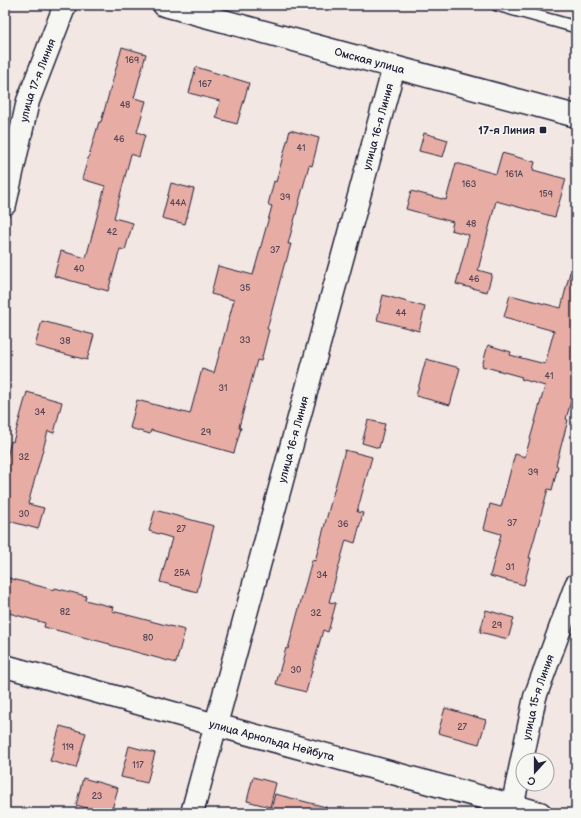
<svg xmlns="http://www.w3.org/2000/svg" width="581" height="818" font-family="'Balsamiq Sans',sans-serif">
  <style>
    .building { fill: #e7ada5; stroke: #22223b }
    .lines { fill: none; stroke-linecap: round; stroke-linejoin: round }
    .lane-casing { stroke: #22223b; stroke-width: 14 }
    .street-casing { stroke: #22223b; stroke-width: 25 }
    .secondary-casing { stroke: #22223b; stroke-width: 25 }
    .lane { stroke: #f6f6f2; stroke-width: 11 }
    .street { stroke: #f6f6f2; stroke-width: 22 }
    .secondary { stroke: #f6f6f2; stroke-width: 22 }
    .poi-dot { fill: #22223b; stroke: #f6f6f2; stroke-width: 1.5 }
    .labels { text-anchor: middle; stroke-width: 3; stroke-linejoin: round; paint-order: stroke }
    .number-label { font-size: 9px; fill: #534556 }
    .street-label { font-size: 11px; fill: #22223b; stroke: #f6f6f2 }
    .poi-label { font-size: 11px; font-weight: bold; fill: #22223b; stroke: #f6f6f2; text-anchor: end }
  </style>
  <rect width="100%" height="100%" fill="#f3e7e3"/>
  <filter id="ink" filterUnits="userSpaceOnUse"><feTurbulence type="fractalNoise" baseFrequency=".025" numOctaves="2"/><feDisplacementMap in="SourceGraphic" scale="8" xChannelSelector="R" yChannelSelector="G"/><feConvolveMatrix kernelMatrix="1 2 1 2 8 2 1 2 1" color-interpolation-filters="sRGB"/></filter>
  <g filter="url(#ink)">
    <path class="building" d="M122,47L146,54L134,98L146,101L137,132L145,135L139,157L131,154L114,218L133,223L125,250L120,249L108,291L54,276L61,251L86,258L105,186L82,179L99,122H101Z
      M196,67L249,83L237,124L216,118L220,101L189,93Z
      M290,130L319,138L312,166L309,165L288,244H291L286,262H285L267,329L269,330L261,361L257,360L239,427L241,428L234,453L151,430L150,434L130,428L137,400L190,414L202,369L214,373L234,300L211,294L218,266L253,275L272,206L268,205L274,181L276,182Z
      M424,133L448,140L443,157L419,151Z
      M502,153L535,162L533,170L566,179L555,217L496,201L478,270L492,274L487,292L456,284L469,235L451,230L453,222L406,209L411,191L446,200L456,163L496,174Z
      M171,183L194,189L185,224L162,218Z
      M570,272L576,273V383L566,419L568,420L556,465L558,466L552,490L548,489L529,558H531L524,585L490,576L501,534L484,529L490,504L501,507L515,454L525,457L545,386L521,379L522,377L482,366L488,345L511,352L510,355L545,364L554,331L504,317L510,295L561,308Z
      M383,295L425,307L419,331L377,320Z
      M42,321L94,335L87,360L35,346Z
      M426,359L460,368L450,405L416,396Z
      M27,392L62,402L54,433L48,431L28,504L44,508L38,529L5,520V465L11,441L13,442Z
      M368,420L385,424L379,448L362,443Z
      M345,450L372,457L357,512L363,513L355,543L346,540L329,602L336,603L328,632L323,630L306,692L276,684L286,648L288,649L312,560L315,561Z
      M155,510L214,526L197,592L160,582L172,538L149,531Z
      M5,577L54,590L55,588L86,596L85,600L113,607L112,611L185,630L176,663L110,645V644L44,627L45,623L5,612Z
      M486,610L514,618L508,639L480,632Z
      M445,708L486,720L479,744L438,733Z
      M60,726L86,733L76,768L50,761Z
      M129,746L155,753L147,783L121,777Z
      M253,777L276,783L270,807L247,801Z
      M83,778L118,788L111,813H105L76,805Z
      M275,794L326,807V813H270Z"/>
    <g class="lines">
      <defs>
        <path id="lane" d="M497,5L576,27"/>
        <g id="street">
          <path id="s1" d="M5,204L28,101L65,5"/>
          <path id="s2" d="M192,813L394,67"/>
          <path id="s3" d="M511,813L535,697L576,585"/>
        </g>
        <g id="secondary">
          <path id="s4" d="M164,5L576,116"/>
          <path id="s5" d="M5,666L216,725L540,813"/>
        </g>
      </defs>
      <use href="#lane" class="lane-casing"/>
      <use href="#street" class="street-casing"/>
      <use href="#secondary" class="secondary-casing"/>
      <use href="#lane" class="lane"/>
      <use href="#street" class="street"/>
      <use href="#secondary" class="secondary"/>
    </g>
  </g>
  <rect class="poi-dot" x="539" y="126" width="8" height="8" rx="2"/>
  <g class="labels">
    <g class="number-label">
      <text x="132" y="63">169</text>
      <text x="205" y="87">167</text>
      <text x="125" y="108">48</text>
      <text x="119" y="142">46</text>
      <text x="301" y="151">41</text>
      <text x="514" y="177">161А</text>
      <text x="469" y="187">163</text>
      <text x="546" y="197">159</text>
      <text x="285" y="200">39</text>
      <text x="178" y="206">44А</text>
      <text x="471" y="227">48</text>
      <text x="112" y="235">42</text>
      <text x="275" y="253">37</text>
      <text x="79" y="272">40</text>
      <text x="474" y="282">46</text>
      <text x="245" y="291">35</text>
      <text x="401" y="316">44</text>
      <text x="245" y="343">33</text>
      <text x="65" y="344">38</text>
      <text x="549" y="379">41</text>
      <text x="223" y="391">31</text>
      <text x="40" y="415">34</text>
      <text x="206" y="435">29</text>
      <text x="24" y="460">32</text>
      <text x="533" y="475">39</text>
      <text x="24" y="517">30</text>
      <text x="512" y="526">37</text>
      <text x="343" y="527">36</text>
      <text x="181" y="532">27</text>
      <text x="510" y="570">31</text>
      <text x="182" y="576">25А</text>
      <text x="322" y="578">34</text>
      <text x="65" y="615">82</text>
      <text x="316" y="616">32</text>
      <text x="497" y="628">29</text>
      <text x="148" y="641">80</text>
      <text x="296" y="673">30</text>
      <text x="462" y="730">27</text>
      <text x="68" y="750">119</text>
      <text x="138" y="768">117</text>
      <text x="97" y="799">23</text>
    </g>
    <g class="street-label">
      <text dy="4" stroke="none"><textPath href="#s4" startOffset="213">Омская улица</textPath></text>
      <text dy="4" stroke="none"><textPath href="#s1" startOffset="128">улица 17-я Линия</textPath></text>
      <text dy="4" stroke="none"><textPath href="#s2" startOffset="711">улица 16-я Линия</textPath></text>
      <text dy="4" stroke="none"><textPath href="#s2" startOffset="387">улица 16-я Линия</textPath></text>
      <text dy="4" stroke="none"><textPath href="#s3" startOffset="119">улица 15-я Линия</textPath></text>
      <text dy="4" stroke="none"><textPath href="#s5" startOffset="277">улица Арнольда Нейбута</textPath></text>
    </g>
    <g class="poi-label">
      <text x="535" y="134">17-я Линия</text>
    </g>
  </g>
  <rect width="581" height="818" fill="none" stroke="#f6f6f2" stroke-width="20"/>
  <rect x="10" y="10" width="561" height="798" fill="none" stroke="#22223b" stroke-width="1.5" filter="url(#ink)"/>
  <g transform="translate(535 772) rotate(201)"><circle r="19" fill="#f6f6f2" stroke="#a1a1a9"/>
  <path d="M0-3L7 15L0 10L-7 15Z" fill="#22223b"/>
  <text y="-6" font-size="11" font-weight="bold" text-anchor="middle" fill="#22223b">С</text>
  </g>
</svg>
